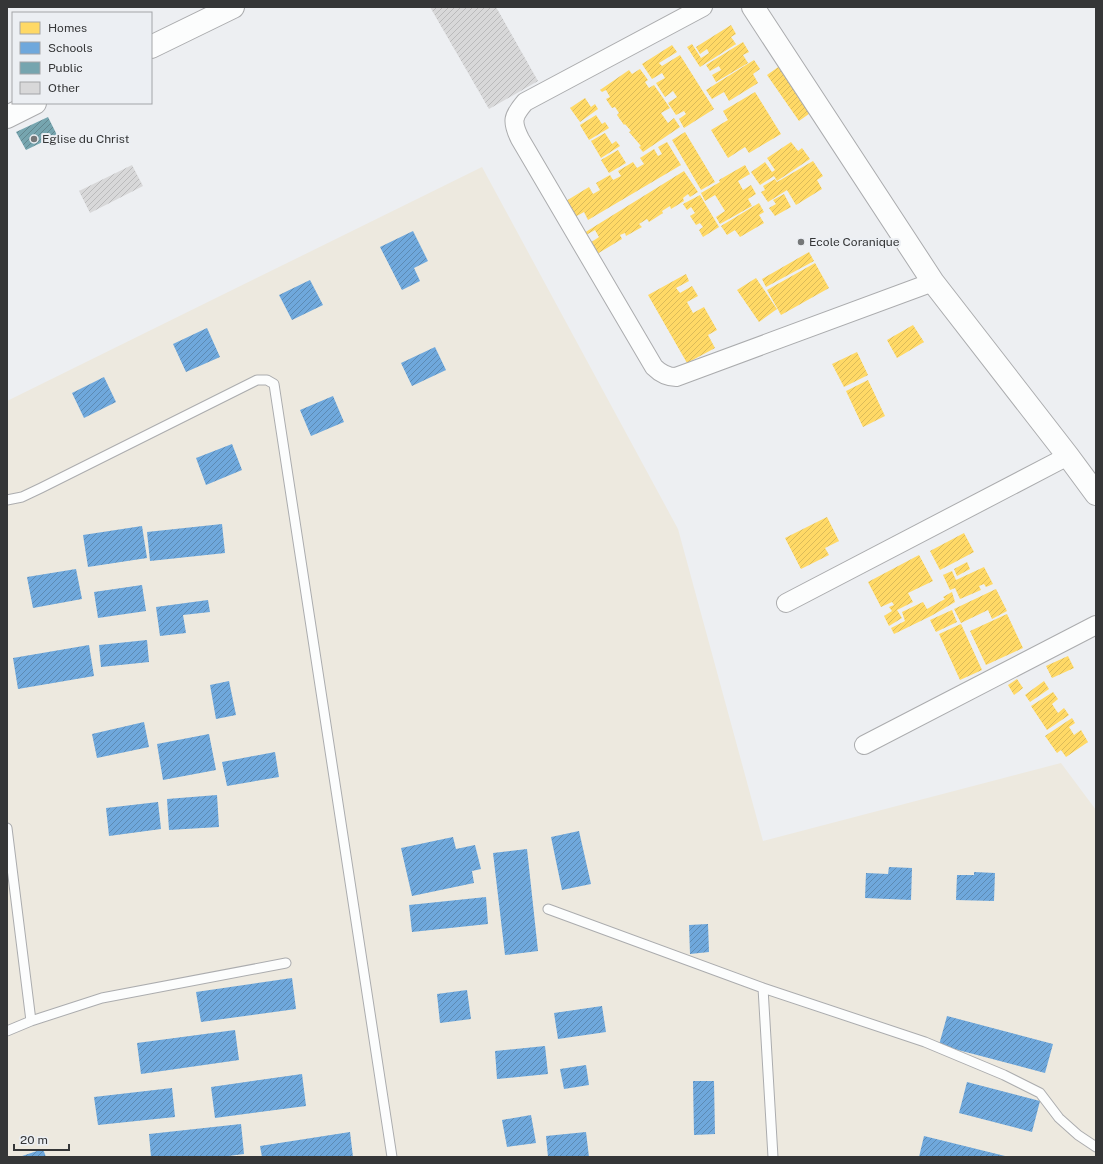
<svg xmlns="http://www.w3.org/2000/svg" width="1103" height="1164" font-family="'Public Sans',sans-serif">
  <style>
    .education { fill: #ede9df }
    .homes { fill: url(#homes-hatch) }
    .schools { fill: url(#schools-hatch) }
    .public { fill: url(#public-hatch) }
    .building { fill: url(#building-hatch) }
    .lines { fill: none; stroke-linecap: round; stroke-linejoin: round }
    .service-casing { stroke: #abacae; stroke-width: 11 }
    .minor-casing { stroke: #abacae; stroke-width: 20 }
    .tertiary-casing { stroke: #abacae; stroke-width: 24 }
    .service { stroke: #fcfdfd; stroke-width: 9 }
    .minor { stroke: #fcfdfd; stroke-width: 18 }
    .tertiary { stroke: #fcfdfd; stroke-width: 22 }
    .poi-dot { fill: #757778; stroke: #eceff3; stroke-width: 1.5 }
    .labels { text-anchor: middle; stroke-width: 4; stroke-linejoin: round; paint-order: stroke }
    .poi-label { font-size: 12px; fill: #353637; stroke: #eceff3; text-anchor: start }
  </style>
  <defs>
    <pattern id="homes-hatch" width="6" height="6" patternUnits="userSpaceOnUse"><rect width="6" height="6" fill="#ffd966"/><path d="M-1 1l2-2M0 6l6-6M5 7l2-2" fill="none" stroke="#dbbb59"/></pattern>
    <pattern id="schools-hatch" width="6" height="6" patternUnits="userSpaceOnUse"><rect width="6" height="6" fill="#6fa8dc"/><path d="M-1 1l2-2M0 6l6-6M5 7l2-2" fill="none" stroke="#5c8ab3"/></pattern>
    <pattern id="public-hatch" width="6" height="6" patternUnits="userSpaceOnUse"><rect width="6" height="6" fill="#76a5af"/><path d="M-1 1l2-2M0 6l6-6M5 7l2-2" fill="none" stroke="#62878f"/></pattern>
    <pattern id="building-hatch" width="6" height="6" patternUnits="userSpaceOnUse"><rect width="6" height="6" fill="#d8d8d9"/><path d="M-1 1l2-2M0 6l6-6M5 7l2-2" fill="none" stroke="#bababb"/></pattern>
  </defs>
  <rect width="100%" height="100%" fill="#edeff2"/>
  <path class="education" d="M482,167L678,529L763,841L1061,763L1096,810V1157H7V401Z"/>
  <path class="homes" d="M731,25L736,34L731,37L736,44L700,67L687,47L692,44L701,58L709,53L707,49L700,54L696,47Z
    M743,42L749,52L743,55L748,63L716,82L712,75L721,70L719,66L710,71L706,65Z
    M672,45L677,52L659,63L662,66L680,55L714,109L684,128L679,119L686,114L684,111L676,115L668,103L677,97L673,91L665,97L656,83L665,78L662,73L652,79L642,64Z
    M754,60L760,69L753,74L758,83L729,101L724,92L712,99L706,90Z
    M781,65L813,111L799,121L767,75Z
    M640,69L648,80L645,82L649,88L654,85L670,108L661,113L668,123L674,118L680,127L643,152L639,147L641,146L629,132L631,131L625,124L624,125L617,115L619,113L615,107L612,108L606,99L610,97L606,90L602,92L600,90L629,70L632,74Z
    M755,92L781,134L749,153L745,147L728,158L711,130L728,120L723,111Z
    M585,98L591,107L595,104L598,109L580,122L570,108Z
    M596,115L602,124L605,122L609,128L589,140L580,125Z
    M685,132L715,182L701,190L672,140Z
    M605,133L612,144L616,141L620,146L601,158L591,141Z
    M667,142L681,165L588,220L584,212L575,217L566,201L589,187L593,194L600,190L596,183L610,175L613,180L621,176L618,171L633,162L637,168L644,164L640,158L654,149L658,156L662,154L658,147Z
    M791,142L798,151L802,148L810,159L777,181L774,176L760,185L751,172L765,162L772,172L775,170L767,158Z
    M618,150L626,163L609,173L601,160Z
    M813,161L823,176L817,180L822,189L796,205L787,190L768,202L761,192L765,190L763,186L775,179L777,182Z
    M745,165L750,174L738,181L743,190L751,185L756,194L748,199L752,206L720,224L716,217L725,211L715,195L705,201L701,193L720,182L719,180Z
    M684,171L698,192L690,197L688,194L683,198L684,201L671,209L670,206L662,211L663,213L649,222L647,219L639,224L642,227L626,236L625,233L620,235L622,239L597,254L590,243L599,237L595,230L586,235L584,233Z
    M784,194L791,207L775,216L769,208L776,204L773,200Z
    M700,195L719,227L703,237L699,230L703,227L700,223L696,225L690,216L695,213L691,207L687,210L683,204Z
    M759,203L764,212L759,215L764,223L740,237L735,230L727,235L721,226Z
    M809,252L814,261L766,287L762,279Z
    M815,263L829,288L781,315L767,290Z
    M686,274L689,281L676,288L680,293L692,286L698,296L687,302L693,313L704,307L717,330L708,335L715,348L687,363L648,295Z
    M756,278L777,309L759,322L737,290Z
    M913,325L924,342L897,358L887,340Z
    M857,352L868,375L844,387L832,364Z
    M868,380L885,416L863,427L846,391Z
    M827,517L839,541L825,548L829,555L801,569L785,538Z
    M964,533L974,552L940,570L930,551Z
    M919,555L933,581L908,593L913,602L897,610L902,618L889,626L884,616L892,611L889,607L894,605L892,602L881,607L868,582Z
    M967,562L970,569L957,576L954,569Z
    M984,567L993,584L986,587L984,584L979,586L981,590L960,599L955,588L950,590L943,575L952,571L956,580Z
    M996,589L1007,611L992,619L988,610L961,623L954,609Z
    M952,592L955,602L931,616L894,634L891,628L905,621L902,612L923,602L927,609L945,599L943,597Z
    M952,610L957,622L936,632L930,620Z
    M1007,614L1023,648L986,665L970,631Z
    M961,624L982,670L960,680L939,634Z
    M1068,656L1074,668L1052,678L1046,666Z
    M1017,679L1023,688L1014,695L1008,685Z
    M1044,681L1049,689L1030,702L1025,695Z
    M1053,692L1058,699L1052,704L1058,713L1064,708L1069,715L1047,730L1031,706Z
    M1072,718L1075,723L1069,727L1074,735L1081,730L1088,742L1066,757L1061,750L1057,753L1045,736Z"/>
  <path class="schools" d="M413,231L428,261L414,268L420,281L402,290L380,247Z
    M310,280L323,305L292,320L279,295Z
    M207,328L220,357L186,372L173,344Z
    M435,347L446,370L412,386L401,363Z
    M104,377L116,402L84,418L72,393Z
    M333,396L344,422L311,436L300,410Z
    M232,444L242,470L206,485L196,458Z
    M222,524L225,553L150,561L147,532Z
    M142,526L147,558L88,567L83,535Z
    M76,569L82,599L33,608L27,577Z
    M142,585L146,611L98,618L94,592Z
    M208,600L210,612L183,615L186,633L160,636L156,607Z
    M147,640L149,662L101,667L99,645Z
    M89,645L94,676L18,689L13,658Z
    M229,681L236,715L216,719L210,685Z
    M144,722L149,747L97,758L92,734Z
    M209,734L216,770L163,780L157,744Z
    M275,752L279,777L227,786L222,762Z
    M217,795L219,827L169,830L167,799Z
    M158,802L161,829L109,836L106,808Z
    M579,831L591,884L562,890L551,837Z
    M453,837L456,849L475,845L481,869L472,871L474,883L412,896L401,848Z
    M527,849L538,951L505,955L493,853Z
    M889,867L912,868L911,900L865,898L866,873L888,874Z
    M974,872L995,873L994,901L956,900L957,875H974Z
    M486,897L488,924L412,932L409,905Z
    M708,924L709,952L690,954L689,925Z
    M292,978L296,1009L201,1022L196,992Z
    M467,990L471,1019L440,1023L437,994Z
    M602,1006L606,1032L558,1039L554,1013Z
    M947,1016L1053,1044L1045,1073L939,1045Z
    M235,1030L239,1060L141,1074L137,1043Z
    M545,1046L548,1074L497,1079L495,1051Z
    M586,1065L589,1085L564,1089L560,1069Z
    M302,1074L306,1106L215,1118L211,1087Z
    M693,1081H714L715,1134L694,1135Z
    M967,1082L1040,1101L1032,1132L959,1113Z
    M172,1088L175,1117L98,1125L94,1097Z
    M531,1115L536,1143L507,1147L502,1120Z
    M241,1124L244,1154L221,1157H151L149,1134Z
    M350,1132L353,1157H262L260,1146Z
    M586,1132L589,1157H548L546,1136Z
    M924,1136L1005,1156V1157H919Z
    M43,1149L46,1157H22V1156Z"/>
  <path class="public" d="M48,117L57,135L26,150L16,132Z"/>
  <path class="building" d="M430,7H496L538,81L489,109Z
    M132,165L143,186L90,213L79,191Z"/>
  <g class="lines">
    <defs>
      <path id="service" d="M7,500L22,497L41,488L257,380H267L274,384L392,1157
        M7,828L31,1021
        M548,909L763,988L925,1042L1004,1075L1040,1093L1059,1118L1078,1135L1096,1147
        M763,988L773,1157
        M7,1031L31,1021L102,998L286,963"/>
      <path id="minor" d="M703,7L525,102C513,116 511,121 520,139L654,367C661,374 667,377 676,377L933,282
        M786,603L1068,456
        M864,745L1096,625"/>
      <path id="tertiary" d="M753,7L933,282L1068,456L1096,494
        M151,47L233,7
        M7,117L35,103"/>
    </defs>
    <use href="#service" class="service-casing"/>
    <use href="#minor" class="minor-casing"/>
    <use href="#tertiary" class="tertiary-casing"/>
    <use href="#service" class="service"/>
    <use href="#minor" class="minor"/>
    <use href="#tertiary" class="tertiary"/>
  </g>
  <g class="poi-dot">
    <circle cx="34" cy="139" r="4"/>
    <circle cx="801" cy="242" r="4"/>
  </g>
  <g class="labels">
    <g class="poi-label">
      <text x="42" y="143">Eglise du Christ</text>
      <text x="809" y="246">Ecole Coranique</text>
    </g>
  </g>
  <rect width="1103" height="1164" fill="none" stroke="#353637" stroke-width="16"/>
  <rect x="12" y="12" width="140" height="92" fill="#eceff3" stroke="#a3a5a8"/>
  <rect x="20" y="22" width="20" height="12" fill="#ffd966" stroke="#a3a5a8"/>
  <text x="48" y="32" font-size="12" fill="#353637">Homes</text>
  <rect x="20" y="42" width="20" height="12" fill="#6fa8dc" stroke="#a3a5a8"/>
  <text x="48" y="52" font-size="12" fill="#353637">Schools</text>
  <rect x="20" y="62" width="20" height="12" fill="#76a5af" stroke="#a3a5a8"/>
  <text x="48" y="72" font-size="12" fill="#353637">Public</text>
  <rect x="20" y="82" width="20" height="12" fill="#d8d8d9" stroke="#a3a5a8"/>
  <text x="48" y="92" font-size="12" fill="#353637">Other</text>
  <path d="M14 1144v6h55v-6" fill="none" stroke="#353637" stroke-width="2"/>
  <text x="20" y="1144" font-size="12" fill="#353637" stroke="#eceff3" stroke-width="3" paint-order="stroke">20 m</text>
</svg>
